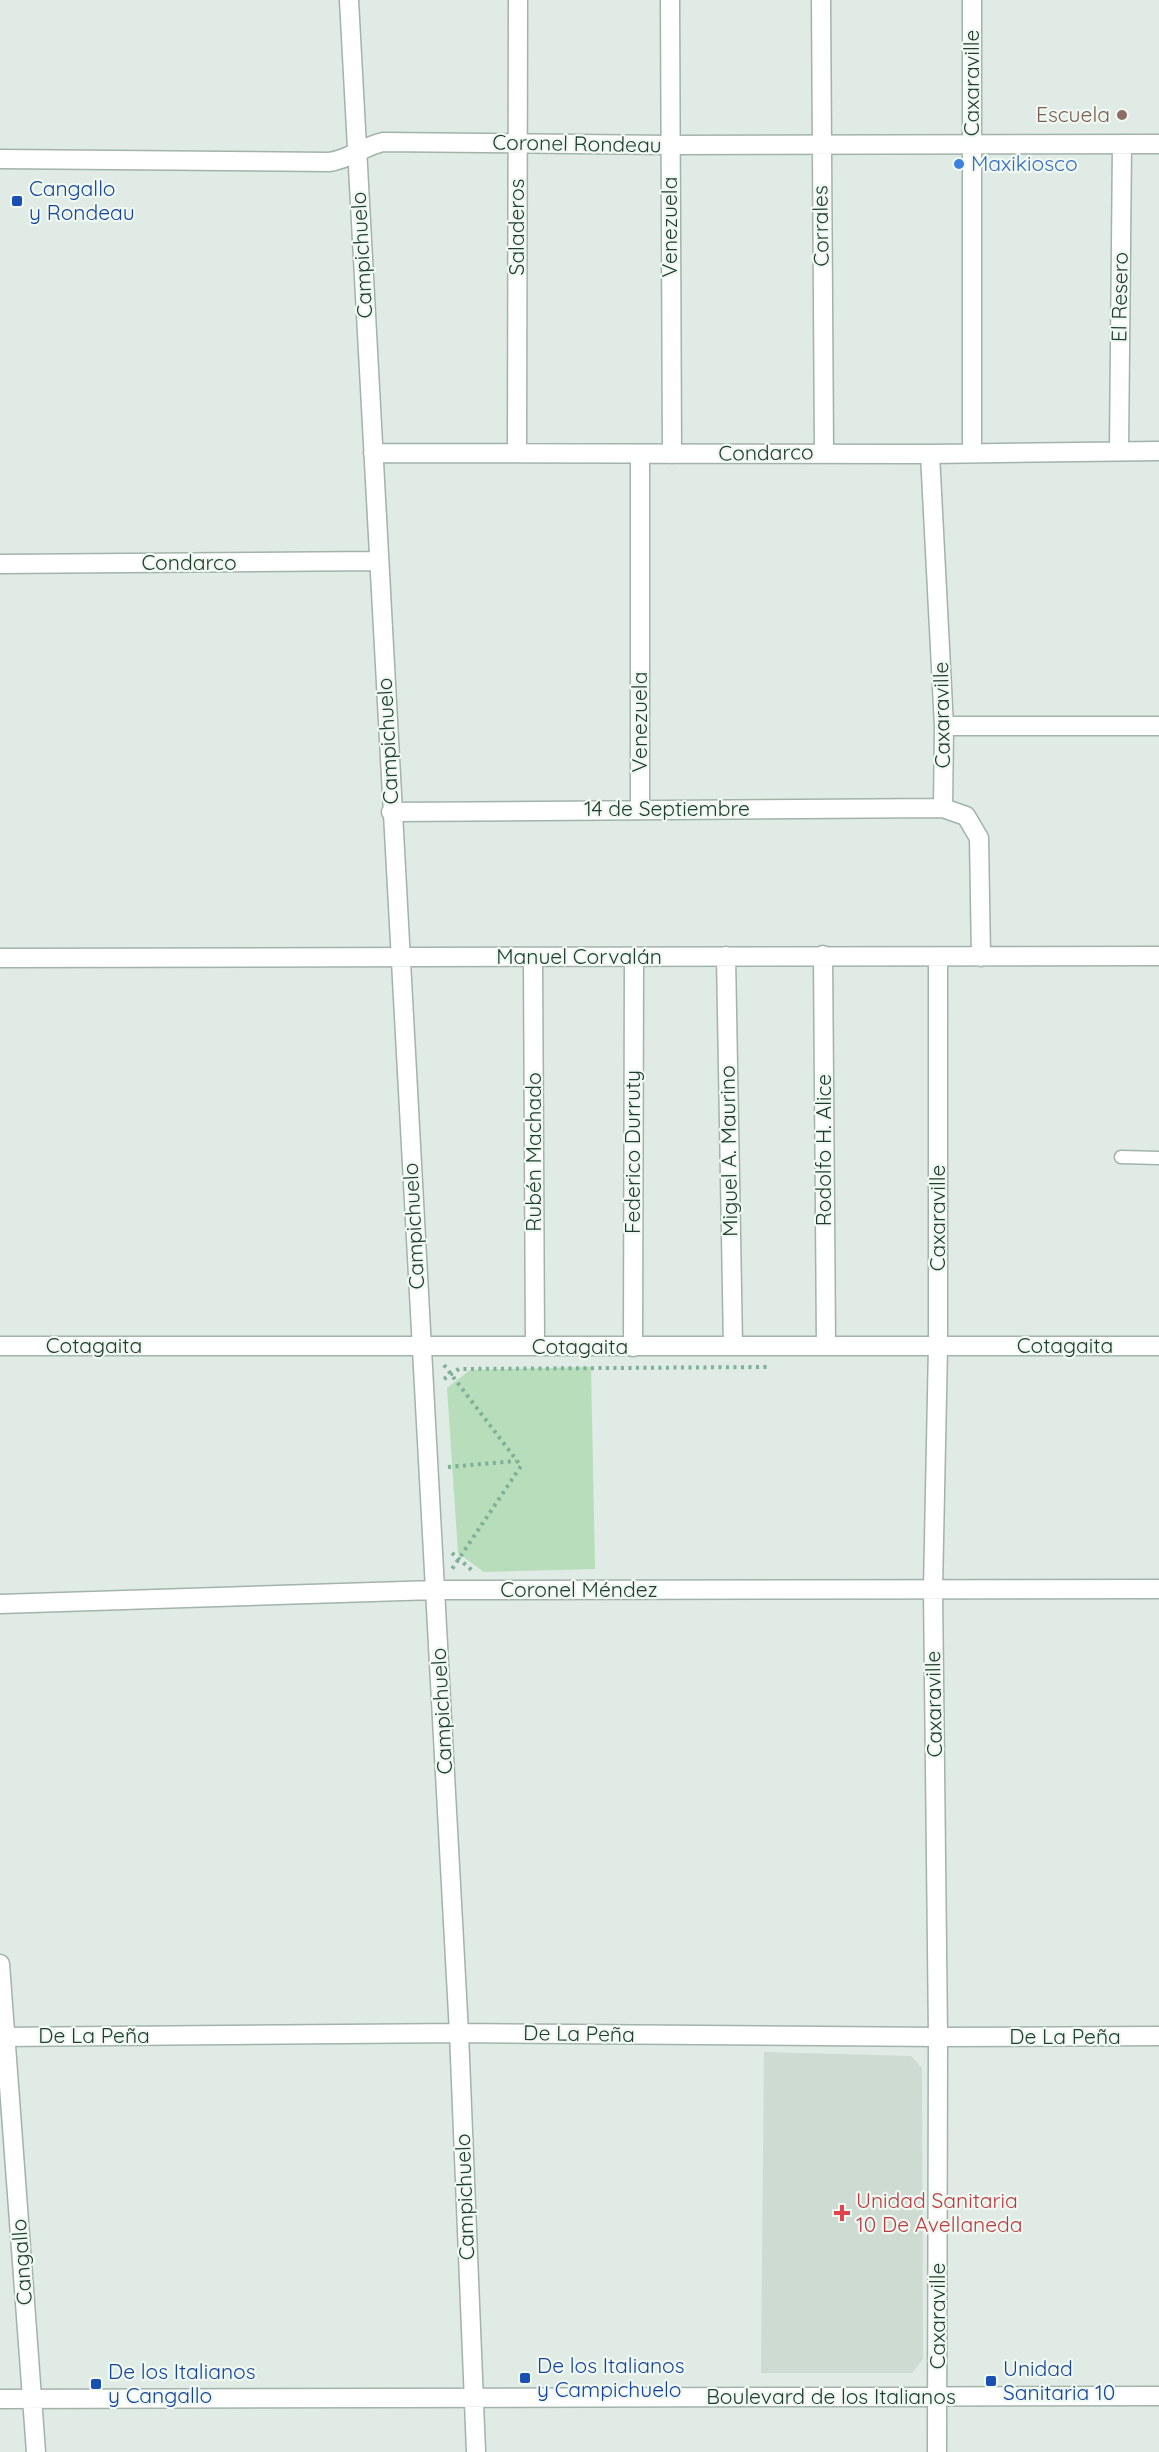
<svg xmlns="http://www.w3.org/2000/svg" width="1159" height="2452" font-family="Quicksand,sans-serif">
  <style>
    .built { fill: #cddbd2 }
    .green { fill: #b7ddba }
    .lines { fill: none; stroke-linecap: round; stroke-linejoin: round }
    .lane-casing { stroke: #a2b3aa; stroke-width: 15 }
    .street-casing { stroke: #a2b3aa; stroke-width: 21 }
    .path { stroke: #7eb098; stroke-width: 4; stroke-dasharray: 3 4.5; stroke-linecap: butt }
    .lane { stroke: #fff; stroke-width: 12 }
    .street { stroke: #fff; stroke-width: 18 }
    .education-dot { fill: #8d6e63; stroke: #f0f8f2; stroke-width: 2 }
    .shop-dot { fill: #3f7fe0; stroke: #f0f8f2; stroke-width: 2 }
    .transit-dot { fill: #1a4fb4; stroke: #f0f8f2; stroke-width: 2 }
    .health-dot { fill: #e0444e; stroke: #f0f8f2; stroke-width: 2 }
    .labels { text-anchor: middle; stroke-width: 4.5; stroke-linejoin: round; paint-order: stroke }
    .street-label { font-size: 21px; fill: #203c2f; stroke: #f0f8f2 }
    .education-label { font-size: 21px; fill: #785e54; stroke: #f0f8f2; text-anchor: end }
    .shop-label { font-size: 21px; fill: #366cbe; stroke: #f0f8f2; text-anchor: start }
    .transit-label { font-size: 21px; fill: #164399; stroke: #f0f8f2; text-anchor: start }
    .health-label { font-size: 21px; fill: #be3a42; stroke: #f0f8f2; text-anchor: start }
  </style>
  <rect width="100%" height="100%" fill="#dfebe4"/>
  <path class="built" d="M764,2052L911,2056L922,2068L923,2359L912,2373H761Z"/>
  <path class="green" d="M591,1367L595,1569L484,1572L458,1553L447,1388L470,1370Z"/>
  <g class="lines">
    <defs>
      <path id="lane" d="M1121,1157L1159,1158"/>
      <path id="street" d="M349,0L459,2033L476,2452
        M670,0L672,454
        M821,0L824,452
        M972,0V453
        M0,159L329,162C348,160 364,146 383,142L670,145L1159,144
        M1119,450L1122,144
        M373,453L930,454L1159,451
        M517,453L518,0
        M930,454L944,726L943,808L966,816L979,838L981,957
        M0,564L378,561
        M944,726H1159
        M640,809V455
        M391,812L943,808
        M823,955L826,1344
        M726,956L733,1346
        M0,958C386,955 773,958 1159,956
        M533,958L535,1346
        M0,1346H1159
        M633,1347L634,957
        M0,1604L435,1590L1159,1589
        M0,1964L36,2452
        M0,2037L459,2033L938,2037L1159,2036
        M0,2399L1159,2396
        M937,2452L938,2037L933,1589L938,1346V957"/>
    </defs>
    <use href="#lane" class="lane-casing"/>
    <use href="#street" class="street-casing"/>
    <path class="path" d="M444,1365L521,1466L452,1569
      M444,1379L459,1369L769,1367
      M448,1467L516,1461
      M452,1553L474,1572"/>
    <use href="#lane" class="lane"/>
    <use href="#street" class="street"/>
  </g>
  <circle class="education-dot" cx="1122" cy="115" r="6"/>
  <circle class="shop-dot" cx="959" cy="164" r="6"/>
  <g class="transit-dot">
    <rect x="11" y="195" width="12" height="12" rx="3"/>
    <rect x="519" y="2372" width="12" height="12" rx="3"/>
    <rect x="985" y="2375" width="12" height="12" rx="3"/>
    <rect x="90" y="2378" width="12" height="12" rx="3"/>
  </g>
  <path class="health-dot" d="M839 2204h6v6h6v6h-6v6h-6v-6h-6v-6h6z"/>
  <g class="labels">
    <g class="street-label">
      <text transform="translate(972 83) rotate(-90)" y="7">Caxaraville</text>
      <text transform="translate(577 144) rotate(1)" y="7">Coronel Rondeau</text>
      <text transform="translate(821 226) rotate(-91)" y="7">Corrales</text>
      <text transform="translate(517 227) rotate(-90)" y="7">Saladeros</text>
      <text transform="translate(670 227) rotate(-90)" y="7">Venezuela</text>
      <text transform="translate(362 255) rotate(-93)" y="7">Campichuelo</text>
      <text transform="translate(1120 297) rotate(-89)" y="7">El Resero</text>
      <text transform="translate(766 453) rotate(-1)" y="7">Condarco</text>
      <text x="189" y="570">Condarco</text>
      <text transform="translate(942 715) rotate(-91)" y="7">Caxaraville</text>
      <text transform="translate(640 722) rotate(-90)" y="7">Venezuela</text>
      <text transform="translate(388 741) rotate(-93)" y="7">Campichuelo</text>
      <text x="667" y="816">14 de Septiembre</text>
      <text x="579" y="964">Manuel Corvalán</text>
      <text transform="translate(824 1150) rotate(-90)" y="7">Rodolfo H. Alice</text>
      <text transform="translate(729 1151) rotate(-91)" y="7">Miguel A. Maurino</text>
      <text transform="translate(534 1152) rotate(-90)" y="7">Rubén Machado</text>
      <text transform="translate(633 1152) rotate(-90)" y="7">Federico Durruty</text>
      <text transform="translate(938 1218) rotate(-90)" y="7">Caxaraville</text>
      <text transform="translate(414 1226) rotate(-93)" y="7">Campichuelo</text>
      <text x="94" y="1353">Cotagaita</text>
      <text x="1065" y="1353">Cotagaita</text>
      <text x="580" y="1354">Cotagaita</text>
      <text x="579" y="1597">Coronel Méndez</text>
      <text transform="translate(934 1704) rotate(-91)" y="7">Caxaraville</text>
      <text transform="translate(442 1711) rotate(-93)" y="7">Campichuelo</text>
      <text transform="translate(579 2034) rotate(1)" y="7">De La Peña</text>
      <text x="94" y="2043">De La Peña</text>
      <text x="1065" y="2044">De La Peña</text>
      <text transform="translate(465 2197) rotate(-92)" y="7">Campichuelo</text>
      <text transform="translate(22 2262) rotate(-94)" y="7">Cangallo</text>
      <text transform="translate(938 2316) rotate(-90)" y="7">Caxaraville</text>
      <text x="831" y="2404">Boulevard de los Italianos</text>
    </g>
    <g class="education-label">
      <text x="1110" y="122">Escuela</text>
    </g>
    <g class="shop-label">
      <text x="971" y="171">Maxikiosco</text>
    </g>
    <g class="transit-label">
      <text x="29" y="196">Cangallo<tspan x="29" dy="24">y Rondeau</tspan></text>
      <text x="537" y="2373">De los Italianos<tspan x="537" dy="24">y Campichuelo</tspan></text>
      <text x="1003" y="2376">Unidad<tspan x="1003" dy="24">Sanitaria 10</tspan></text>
      <text x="108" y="2379">De los Italianos<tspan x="108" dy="24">y Cangallo</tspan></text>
    </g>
    <g class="health-label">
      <text x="856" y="2208">Unidad Sanitaria<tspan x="856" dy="24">10 De Avellaneda</tspan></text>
    </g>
  </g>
</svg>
